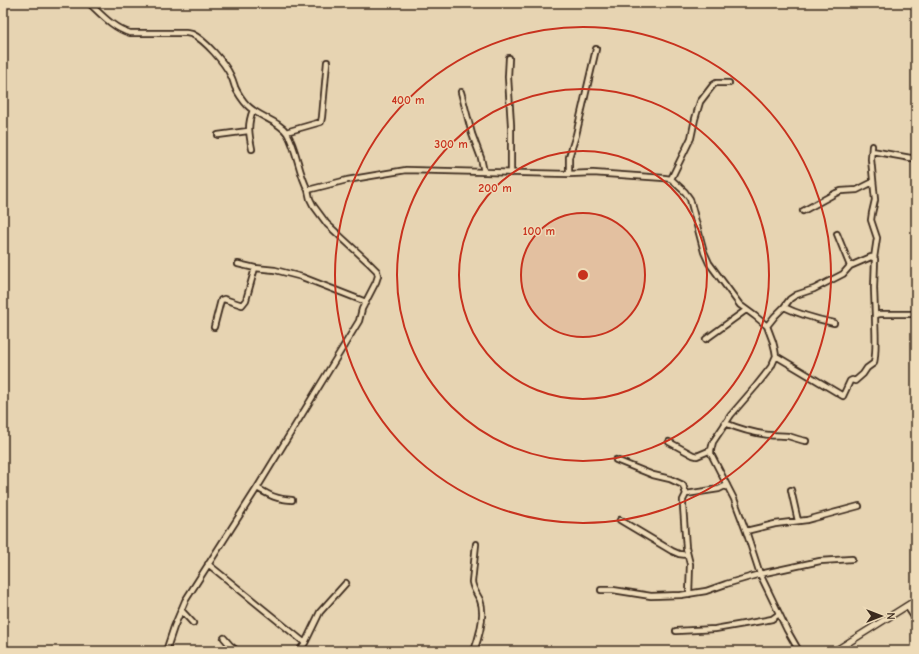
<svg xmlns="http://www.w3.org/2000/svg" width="919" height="654" font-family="'Comic Neue',sans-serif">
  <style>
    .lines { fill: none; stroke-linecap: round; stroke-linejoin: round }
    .minor-casing { stroke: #3b2a1e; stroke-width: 8 }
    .tertiary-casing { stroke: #3b2a1e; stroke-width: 8 }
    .minor { stroke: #eedbb8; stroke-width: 4.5 }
    .tertiary { stroke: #eedbb8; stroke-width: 5.5 }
    .ring { fill: none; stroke: #c8321e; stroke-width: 2 }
    .centre { fill: #c8321e; stroke: #eedbb8; stroke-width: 2 }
    .ring-label { font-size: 12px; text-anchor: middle; font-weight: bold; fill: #c8321e; stroke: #eedbb8; stroke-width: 3; stroke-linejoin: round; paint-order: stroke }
  </style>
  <rect width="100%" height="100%" fill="#e7d4b2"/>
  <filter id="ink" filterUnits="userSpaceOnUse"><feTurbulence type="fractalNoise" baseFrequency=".025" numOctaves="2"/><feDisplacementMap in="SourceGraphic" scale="8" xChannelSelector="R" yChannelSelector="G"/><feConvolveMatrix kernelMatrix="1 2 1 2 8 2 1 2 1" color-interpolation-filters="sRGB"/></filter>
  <g filter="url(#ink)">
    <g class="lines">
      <defs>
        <path id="minor" d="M89,3C102,15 113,28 130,33H186C187,33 191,34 192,34C205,40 225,63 231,76C233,80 234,84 235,87C237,92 243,101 247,105C258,117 278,120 287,133C297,149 298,172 308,190L347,180L406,170L569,174L593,173L664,178L671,179L685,192L690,199L704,252L709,263L740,305L755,316L767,326L773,342L775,350L776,356L771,367L756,386L731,415L713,442L711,450V454L734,499L746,531L760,574L787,630L799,651
          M509,58L508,77L511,125V173
          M461,92L472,134L481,158L484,172
          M286,132L321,122L322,117L327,62
          M218,135L248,131
          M872,146L871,159L875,200L872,213L871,220L877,238L874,258
          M252,149C249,134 247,125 253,110
          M872,151L916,159
          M569,174V157L576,135L596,49
          M671,179L691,138L695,119L700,102L713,85L716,83H729
          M803,211L836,193L841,191L857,190L873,182
          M837,234L850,266
          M238,264L255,268L275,270L302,277L366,302
          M784,307C800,315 816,319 834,323
          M767,326L775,316L784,307L790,299L796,295L814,289L843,274L850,266L871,257L874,258L875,259L874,288L875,315L880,314H916
          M214,327L221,300L224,299L242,305L246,300L255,268
          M706,339L746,310
          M776,356L843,396L850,381L852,380L855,381L863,374L867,368L874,363C877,348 875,331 875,315
          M725,423C739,429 754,433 769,435C775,436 781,435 788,436C794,438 800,440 806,441
          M669,442L693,455L697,456L711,450
          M616,460L653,475L670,479L683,485L686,494L683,500V506L686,548L690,564L689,594
          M257,488C271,496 276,499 292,500
          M791,490L798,521
          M686,494L719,489L727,485
          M620,520L672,551L679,554L687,555
          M746,531L775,524L807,520L859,506
          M208,564L305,643
          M601,590H613L651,596L681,595L706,591L726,584L760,574L820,561L852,559
          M907,606L916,620
          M181,610L193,623
          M676,631L715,629L767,620L772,619L779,614
          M224,638L230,645L237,651
          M166,651L174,627L185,601L257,488L359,321L362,309L376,282L378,276L377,271L368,262L327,224L313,205L310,199L308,190
          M299,651L305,643L320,612L346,583
          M474,651C479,637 486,615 480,600C477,594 473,589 472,582L476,544"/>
        <path id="tertiary" d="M835,651L916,600"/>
      </defs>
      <use href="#minor" class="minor-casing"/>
      <use href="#tertiary" class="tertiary-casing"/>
      <use href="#minor" class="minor"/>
      <use href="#tertiary" class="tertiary"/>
    </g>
  </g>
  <circle cx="583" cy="275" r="62" fill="#c8321e" fill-opacity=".12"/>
  <g class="ring">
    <circle cx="583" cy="275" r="62"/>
    <circle cx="583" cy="275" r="124"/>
    <circle cx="583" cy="275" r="186"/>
    <circle cx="583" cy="275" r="248"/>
  </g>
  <circle cx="583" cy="275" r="6" class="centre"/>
  <g class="ring-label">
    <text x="408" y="104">400 m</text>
    <text x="451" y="148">300 m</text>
    <text x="495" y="192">200 m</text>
    <text x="539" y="235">100 m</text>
  </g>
  <rect width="919" height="654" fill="none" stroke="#eedbb8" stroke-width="16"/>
  <rect x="8" y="8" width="903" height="638" fill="none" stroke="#3b2a1e" stroke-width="1.5" filter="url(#ink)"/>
  <g transform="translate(881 616) rotate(90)" stroke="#eedbb8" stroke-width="3" paint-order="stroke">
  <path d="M0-3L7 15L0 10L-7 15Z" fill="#3b2a1e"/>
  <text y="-6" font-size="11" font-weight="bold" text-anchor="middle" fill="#3b2a1e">N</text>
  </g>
</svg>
